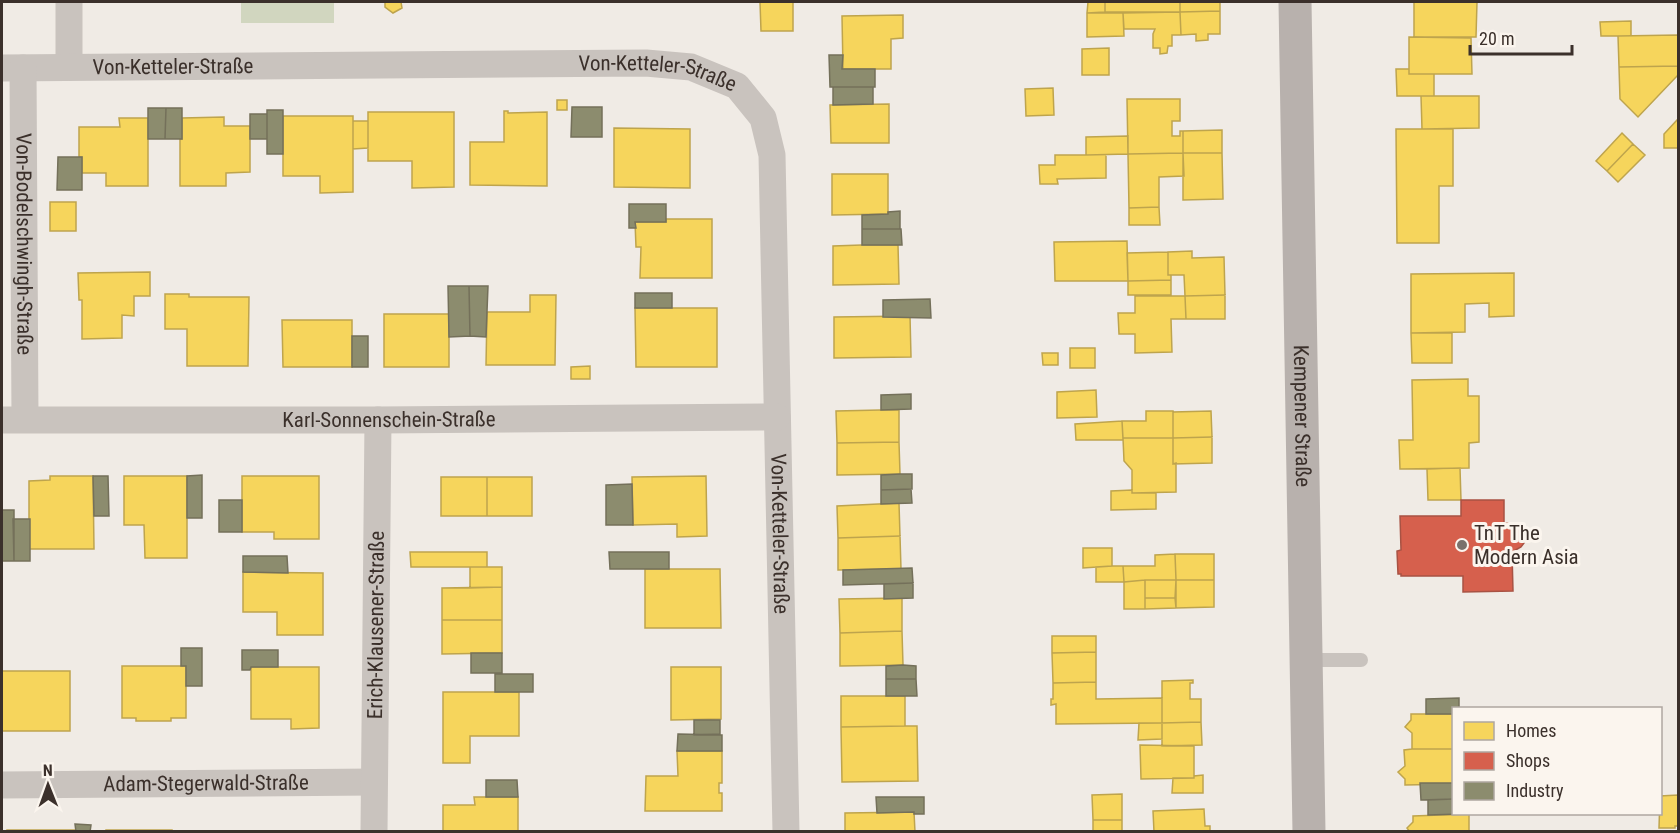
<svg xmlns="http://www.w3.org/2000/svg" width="1680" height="833" font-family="'Roboto Condensed',sans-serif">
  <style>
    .green { fill: #d1d6bf }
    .homes { fill: #f6d55c; stroke: #bea44d; stroke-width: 1.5 }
    .shops { fill: #d6604d; stroke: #a85243; stroke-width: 1.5 }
    .industry { fill: #8c8c6e; stroke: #74705a; stroke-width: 1.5 }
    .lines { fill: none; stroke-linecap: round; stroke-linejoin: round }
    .lane { stroke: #c9c3be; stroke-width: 14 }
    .street { stroke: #c9c3be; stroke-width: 27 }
    .primary { stroke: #b8b1ad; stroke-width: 33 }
    .poi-dot { fill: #7a716c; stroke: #fbf5ee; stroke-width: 2 }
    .labels { text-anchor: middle; stroke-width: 6; stroke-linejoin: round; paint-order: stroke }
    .street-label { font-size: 21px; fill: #3b302b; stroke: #fbf5ee }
    .poi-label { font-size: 21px; fill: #3b302b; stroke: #fbf5ee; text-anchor: start }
  </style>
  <rect width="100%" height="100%" fill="#f0ebe5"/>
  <path class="green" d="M241,2H334V23H241Z"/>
  <path class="homes" d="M385,2H401L402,8L393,13L385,7Z
    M760,2H793V31H761Z
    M1088,2H1105V12L1087,13Z
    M1105,2H1180V12H1105Z
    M1180,2H1220V11L1180,12Z
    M1414,2H1477L1476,37H1414Z
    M1220,11V34H1208V40L1196,41V34L1181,35L1180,12Z
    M1180,12L1181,35H1172V46H1168L1167,53L1160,54V48H1153V34L1155,29H1124L1123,13Z
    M1087,13H1123L1124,36L1087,37Z
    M903,15V38L891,39V69H843L842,16Z
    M1631,21V36H1601L1600,22Z
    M1678,35V66L1619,67L1618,36Z
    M1409,37L1471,38L1472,74H1409Z
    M1109,48V75H1082V49Z
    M1678,66V75L1638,117L1620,99L1619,67Z
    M1396,69H1409V74H1434V96H1397Z
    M1053,88L1054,115L1026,116L1025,89Z
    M1421,96H1479V128L1422,129Z
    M1127,99H1180V121H1172V136H1180V131H1183V153L1128,154Z
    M557,100H567V110H557Z
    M889,104V143H831L830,105Z
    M504,111H508V113L547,112V186L470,185V142H504Z
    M368,112H454V187L412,188V161H368Z
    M283,116H353V192L320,193V176H283Z
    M224,117V126H250V172L226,173V186H180V139H182V118Z
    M119,118H148V186H106V173H82V157H79V127H120Z
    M1678,119V148H1664V134Z
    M353,121H368V148L353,149Z
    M614,128L690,129V188L614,187Z
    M1396,129H1453V186H1439V243H1397Z
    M1222,130V153H1183V131Z
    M1622,133L1633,144L1607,171L1596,161Z
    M1128,136V154L1086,155V137Z
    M1633,144L1645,155L1618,182L1607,171Z
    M1183,153H1222L1223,199L1183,200Z
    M1183,153L1184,176L1159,177V207L1129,208L1128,154Z
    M1055,155H1106V178L1057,179L1058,184H1040L1039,165H1055Z
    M832,174H888V214L832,215Z
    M50,202H76V231H50Z
    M1159,207L1160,225H1129V208Z
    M666,219H712V278H640L641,247H636L635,222H666Z
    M1127,241L1128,281H1055L1054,242Z
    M862,245H898L899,284L833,285V246Z
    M1192,251V258L1224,257L1225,295L1185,296L1184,275H1168V252Z
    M1168,252V275H1171V280L1128,281L1127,253Z
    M150,272V296H134V316L122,315V338L82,339V300H79L78,273Z
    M1514,273V316L1489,317V303L1465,304V332L1411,333V274Z
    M1171,280V295H1128V281Z
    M165,294H189V297H249L248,366H187V329H165Z
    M530,295H556L555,365H486L487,312H530Z
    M1225,295V319H1186L1185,296Z
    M1135,296H1185L1186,319H1171L1172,352L1135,353V334H1119L1118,313H1135Z
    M635,308H717V367H636Z
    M384,314H449V367H384Z
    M910,316L911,357L834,358V317Z
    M282,320H352V367H283Z
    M1411,333H1452V363H1412Z
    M1070,348H1095V368H1070Z
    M1042,353H1058V365H1043Z
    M590,366V379H571V367Z
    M1468,379V396H1479V442L1469,443V468L1400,469L1399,440H1413L1412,380Z
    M1096,390L1097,417L1057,418V392Z
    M881,410H899V442L837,443L836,411Z
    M1146,411H1173V438H1123L1122,421H1146Z
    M1211,411L1212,437L1173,438V412Z
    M1122,421L1123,440H1076L1075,424Z
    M1212,437V463L1173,464V438Z
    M1123,438H1173V464L1176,463V492L1132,493V470L1124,461Z
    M899,442L900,474L837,475V443Z
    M1460,468L1461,500H1428L1427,469Z
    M50,476H93L94,549H29V481L50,480Z
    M124,476H187V558H145L144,525H124Z
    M242,476H319V539H274V532H242Z
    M706,476L707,536L677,537V524L633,525L632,477Z
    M441,477H487V516H441Z
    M487,477H532V516H487Z
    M1132,490V493H1156V509L1111,510V491Z
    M899,503L900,536L838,538L837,506Z
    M900,536L901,569L838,570V538Z
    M1083,548H1112V566L1083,568Z
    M410,552H487V567H411Z
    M1175,554H1214V580H1176Z
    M1175,554L1176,580H1145L1124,582L1123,566H1155V555Z
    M1112,566H1123L1124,582H1096V567Z
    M470,567H502V587L470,588Z
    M645,569H720L721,628H645Z
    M243,572L323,573V635H277V612H243Z
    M1145,580H1176L1175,598H1145Z
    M1145,580V609H1124V582Z
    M1176,580H1214V607L1176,608Z
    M502,587V620H442V588Z
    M902,598V631L840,633L839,599Z
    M1145,598H1175L1176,608L1145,609Z
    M442,620H502V653L442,654Z
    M902,631L903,665L840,666V633Z
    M1052,636H1096V652L1052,653Z
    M1096,652V682L1053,683L1052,653Z
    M122,666H186V718H171V721H136V718H122Z
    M251,667H319V728L291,729V719H251Z
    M671,667H721V719L671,720Z
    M2,671H70V731H2Z
    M1193,680V683H1190V699H1201V722L1162,723V681Z
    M1096,682V699L1162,698V723L1056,724V704L1051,705V699H1053V683Z
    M443,692H519V736H470V763H443Z
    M841,696H905V726L841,727Z
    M1411,714H1454V749H1412V733L1405,727L1411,720Z
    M1201,722L1202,745L1162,746V723Z
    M1139,723H1162V739L1138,740Z
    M905,726H917L918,781L842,782L841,727Z
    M1140,745L1194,746V778L1141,779Z
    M1412,749H1454V784L1405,785V779L1398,772L1405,766L1404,750Z
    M677,751H722V783H719V793H722V811H645L646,776H678Z
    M1203,775V793H1172L1173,778H1194V776Z
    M1122,794V820H1093L1092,795Z
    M1678,795V826H1675V828H1659L1660,796Z
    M474,797H518V832H443V805H475Z
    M1204,809L1205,826H1210V832H1154L1153,811Z
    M914,812L915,832H845V813Z
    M1469,814V832H1410L1407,828L1413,822V816Z
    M1093,820H1122V832H1093Z
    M7,830H76V832H7Z
    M106,830H172V832H106Z"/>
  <path class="shops" d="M1461,500H1504V523L1517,524L1524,532V543L1521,547L1512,552L1513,591L1463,592V576H1401V574H1398L1397,551L1401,550L1400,516H1461Z"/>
  <path class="industry" d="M829,55H843L842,69H875V87H830Z
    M833,87H873V104L833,105Z
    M572,107H602V137H571Z
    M148,108H166L165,139H148Z
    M166,108H182V139H165Z
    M267,110H283V154H267Z
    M250,114H267V139H250Z
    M58,157H82V190H57Z
    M629,204H666V222H635L636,228H629Z
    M900,211V229H862V215L888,214V212Z
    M862,229H901L902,245H862Z
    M448,286H469L470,336L449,337Z
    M469,286H488L486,337L470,336Z
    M635,293H672V308H635Z
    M930,299L931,318L883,317V300Z
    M352,336H368V367H352Z
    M911,394V409L881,410V395Z
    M900,474H912V489L881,490V475Z
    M202,475V518H187V476Z
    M93,476H108L109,516H94Z
    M632,484L633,525H606V485Z
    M911,489L912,503L881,504V490Z
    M219,500H242V532H219Z
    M2,510H14V561H2Z
    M13,519H30V561H14Z
    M609,552H669V569H610Z
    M243,556H287L288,573L243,572Z
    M912,568L913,583L843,585V570Z
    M913,583V598L884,599V584Z
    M181,648H202V686H186V666H181Z
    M242,650H278V667H251L250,670H242Z
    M471,653H502V673H471Z
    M903,665L916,666V679H886V666Z
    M495,674H533V692H495Z
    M886,679H916L917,696H886Z
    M1459,698V708H1454V714H1426V699Z
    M694,720H720V734L694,735Z
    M678,734L722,735V751H677Z
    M486,780H517L518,797H486Z
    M1420,783H1453L1454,799L1421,800Z
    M876,797H924V814H914V812L877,813Z
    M1454,799V814H1461L1428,815V800Z
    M75,824L91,825L90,832H76Z"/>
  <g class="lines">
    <path class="lane" d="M1306,660H1361"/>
    <g class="street">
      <path d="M69,2V67"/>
      <path id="s1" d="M2,68L646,63L691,67L737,86L763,118L772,155L786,832"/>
      <path id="s2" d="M23,68L25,419"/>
      <path id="s3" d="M2,420H378L777,417"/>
      <path id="s4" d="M2,785L374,782"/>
      <path id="s5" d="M374,832L378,420"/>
    </g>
    <path class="primary" id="s6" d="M1295,2L1309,832"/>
  </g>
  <circle class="poi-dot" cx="1462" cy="545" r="6"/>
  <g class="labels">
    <g class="street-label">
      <text dy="7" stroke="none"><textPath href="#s1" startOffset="171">Von-Ketteler-Straße</textPath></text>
      <text dy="7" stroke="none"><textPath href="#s1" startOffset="657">Von-Ketteler-Straße</textPath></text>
      <text dy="7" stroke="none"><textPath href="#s2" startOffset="176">Von-Bodelschwingh-Straße</textPath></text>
      <text dy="7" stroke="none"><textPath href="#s6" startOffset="414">Kempener Straße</textPath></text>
      <text dy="7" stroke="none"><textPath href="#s3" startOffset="387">Karl-Sonnenschein-Straße</textPath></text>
      <text dy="7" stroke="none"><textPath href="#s1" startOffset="1197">Von-Ketteler-Straße</textPath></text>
      <text dy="7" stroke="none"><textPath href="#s5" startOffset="207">Erich-Klausener-Straße</textPath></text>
      <text dy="7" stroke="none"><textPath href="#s4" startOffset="204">Adam-Stegerwald-Straße</textPath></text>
    </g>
    <g class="poi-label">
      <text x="1474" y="540">TnT The<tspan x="1474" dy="24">Modern Asia</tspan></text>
    </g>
  </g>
  <rect width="1680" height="833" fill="none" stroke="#3b302b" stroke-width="6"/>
  <rect x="1452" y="707" width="210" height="108" fill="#fbf5ee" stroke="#aea6a0" stroke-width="1.5"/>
  <rect x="1464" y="722" width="30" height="18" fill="#f6d55c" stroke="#aea6a0" stroke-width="1.5"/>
  <text x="1506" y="737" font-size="18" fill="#3b302b">Homes</text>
  <rect x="1464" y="752" width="30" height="18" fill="#d6604d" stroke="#aea6a0" stroke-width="1.5"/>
  <text x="1506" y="767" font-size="18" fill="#3b302b">Shops</text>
  <rect x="1464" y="782" width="30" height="18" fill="#8c8c6e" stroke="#aea6a0" stroke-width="1.5"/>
  <text x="1506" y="797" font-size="18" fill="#3b302b">Industry</text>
  <g transform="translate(48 785) rotate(359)" stroke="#fbf5ee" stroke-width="4.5" paint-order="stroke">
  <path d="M0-4.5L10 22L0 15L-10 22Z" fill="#3b302b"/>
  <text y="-9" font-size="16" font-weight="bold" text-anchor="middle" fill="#3b302b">N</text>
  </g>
  <path d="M1470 45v9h102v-9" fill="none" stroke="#3b302b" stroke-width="3"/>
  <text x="1479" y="45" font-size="18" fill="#3b302b" stroke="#fbf5ee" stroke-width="4.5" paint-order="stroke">20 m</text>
</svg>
